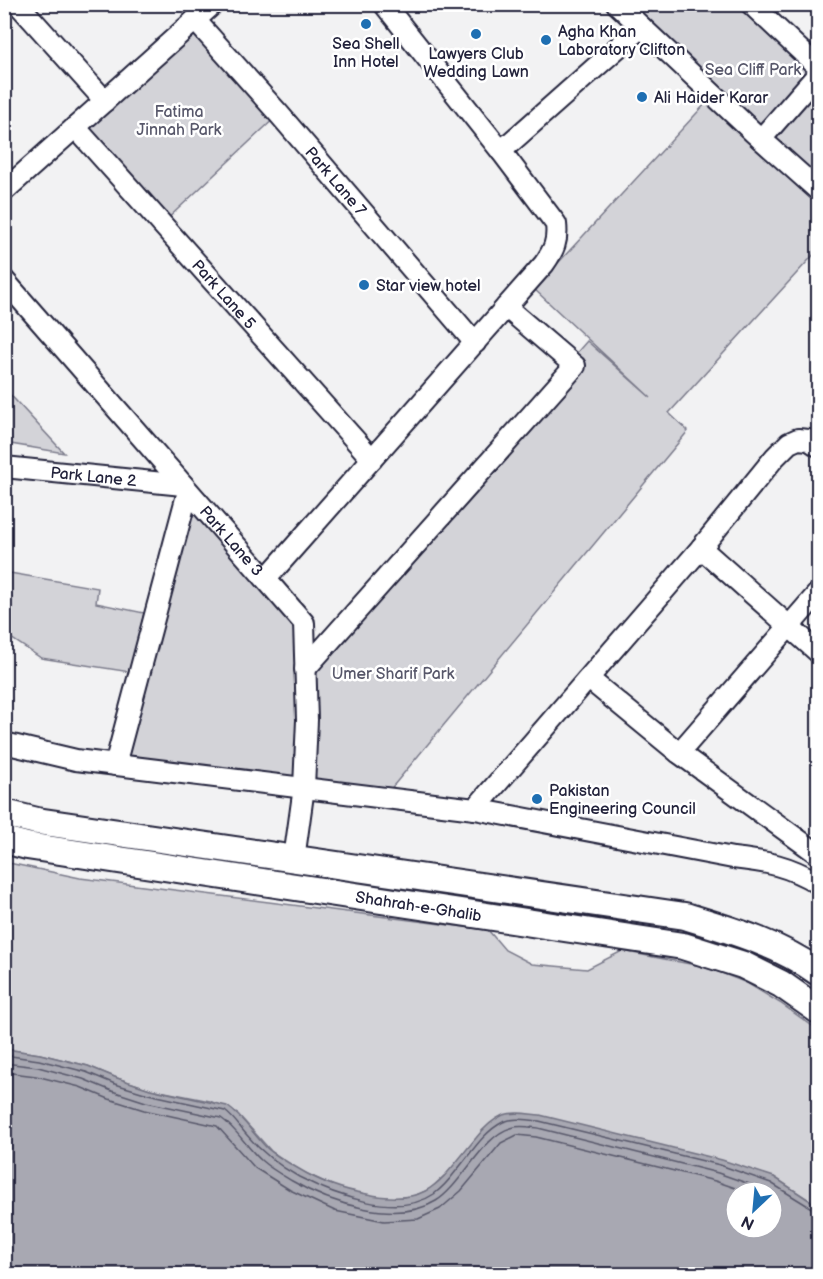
<svg xmlns="http://www.w3.org/2000/svg" width="823" height="1279" font-family="'Balsamiq Sans',sans-serif">
  <style>
    .green { fill: #d3d3d8; stroke: #7a7a8a; stroke-width: 1.5 }
    .water { fill: #a8a8b2; stroke: #727282; stroke-width: 1.5; fill-rule: evenodd }
    .lines { fill: none; stroke-linecap: round; stroke-linejoin: round }
    .shore { stroke: #58586b; stroke-width: 1.5 }
    .minor-casing { stroke: #22223b; stroke-width: 24 }
    .major-casing { stroke: #22223b; stroke-width: 30 }
    .minor { stroke: #fff; stroke-width: 20 }
    .major { stroke: #fff; stroke-width: 26 }
    .poi-dot { fill: #1f6fb2; stroke: #fff; stroke-width: 2 }
    .labels { text-anchor: middle; stroke-width: 5; stroke-linejoin: round; paint-order: stroke }
    .poi-label { font-size: 16px; fill: #22223b; stroke: #fff; text-anchor: start }
    .park-label { font-size: 16px; fill: #57576a; stroke: #fff }
    .street-label { font-size: 16px; fill: #22223b; stroke: #fff }
  </style>
  <rect width="100%" height="100%" fill="#f2f2f3"/>
  <filter id="ink" filterUnits="userSpaceOnUse"><feTurbulence type="fractalNoise" baseFrequency=".0167" numOctaves="2"/><feDisplacementMap in="SourceGraphic" scale="12" xChannelSelector="R" yChannelSelector="G"/><feConvolveMatrix kernelMatrix="1 2 1 2 8 2 1 2 1" color-interpolation-filters="sRGB"/></filter>
  <g filter="url(#ink)">
    <path class="green" d="M622,5H752L818,70V185L753,132Z
      M195,20L279,114L162,224L75,127Z
      M707,102L818,204V250L669,413L688,431L384,797L120,766L192,495L304,623L306,661L587,341L651,398L534,289Z
      M4,389H5L64,453L5,443Z
      M4,572L98,588L96,603L144,613L130,672L41,658L5,634Z
      M4,862L80,878L488,930L505,950L532,964L587,969L622,951L706,967L747,983L780,1003L818,1030V1206L774,1177L444,1176L430,1189L413,1197L388,1199L340,1189L301,1171L271,1151L238,1114L210,1101L150,1089L117,1078L88,1066L40,1054L5,1049Z"/>
    <path class="water" d="M5,1049L40,1054L88,1066L117,1078L150,1089L227,1106C243,1117 254,1135 268,1149C277,1157 289,1163 299,1169C320,1182 343,1190 367,1194C430,1207 439,1182 476,1138C483,1129 492,1120 503,1115C515,1111 528,1114 540,1115L722,1160L774,1177L818,1206V1274H5ZM736,1192H772V1228H736Z"/>
    <g class="lines">
      <path class="shore" d="M4,1055L39,1060L86,1072L115,1084L148,1094L225,1111C234,1118 239,1126 246,1134C261,1152 279,1166 299,1177C334,1195 398,1219 434,1194C442,1188 450,1179 456,1171C470,1155 483,1132 503,1122C514,1117 527,1120 539,1121L720,1165L771,1183L813,1209L818,1210
        M4,1063L38,1067L83,1079L112,1091L146,1102L221,1118C237,1129 247,1148 262,1161C271,1169 282,1175 292,1181C329,1203 397,1225 436,1201C462,1185 483,1135 511,1128C519,1125 529,1127 538,1128L718,1173L772,1192
        M4,1072L36,1076L80,1087L109,1099L144,1110L217,1126L255,1168L290,1190L335,1211L384,1221L418,1219L440,1209L461,1191L501,1143L517,1135L536,1137L715,1181L747,1192"/>
      <defs>
        <g id="minor">
          <path d="M18,4L105,101"/>
          <path d="M617,4L753,132L818,190"/>
          <path d="M751,4L818,67"/>
          <path id="s1" d="M195,20L279,114L475,343"/>
          <path id="s2" d="M75,127L372,459"/>
          <path d="M761,139L818,74"/>
          <path d="M501,151L641,27"/>
          <path d="M4,191L213,4"/>
          <path id="s3" d="M4,280L304,623L307,720L304,787L294,859"/>
          <path id="s4" d="M4,467L183,485"/>
          <path d="M701,548L818,652"/>
          <path d="M266,579L544,264C554,250 558,241 556,224L501,151L384,4"/>
          <path d="M305,669L575,366L506,307"/>
          <path d="M589,679L679,753L818,854"/>
          <path d="M4,743L76,760L475,809L733,858C768,862 787,865 818,883"/>
          <path d="M679,753L818,593"/>
          <path d="M115,765L188,491"/>
          <path d="M475,809L701,548L775,457L789,443L798,439L809,440L818,446"/>
        </g>
        <g id="major">
          <path d="M4,813L37,821L685,916C731,930 779,944 818,972"/>
          <path id="s5" d="M4,840L27,846L683,946L743,965L781,984L818,1010"/>
        </g>
      </defs>
      <use href="#minor" class="minor-casing"/>
      <use href="#major" class="major-casing"/>
      <use href="#minor" class="minor"/>
      <use href="#major" class="major"/>
    </g>
  </g>
  <g class="poi-dot">
    <circle cx="366" cy="24" r="6"/>
    <circle cx="476" cy="34" r="6"/>
    <circle cx="546" cy="40" r="6"/>
    <circle cx="642" cy="97" r="6"/>
    <circle cx="364" cy="285" r="6"/>
    <circle cx="537" cy="799" r="6"/>
  </g>
  <g class="labels">
    <g class="poi-label">
      <text x="558" y="37">Agha Khan<tspan x="558" dy="18">Laboratory Clifton</tspan></text>
      <text x="366" y="49" text-anchor="middle">Sea Shell<tspan x="366" dy="18">Inn Hotel</tspan></text>
      <text x="476" y="59" text-anchor="middle">Lawyers Club<tspan x="476" dy="18">Wedding Lawn</tspan></text>
      <text x="654" y="103">Ali Haider Karar</text>
      <text x="376" y="291">Star view hotel</text>
      <text x="549" y="796">Pakistan<tspan x="549" dy="18">Engineering Council</tspan></text>
    </g>
    <g class="park-label">
      <text x="753" y="75">Sea Cliff Park</text>
      <text x="179" y="117">Fatima<tspan x="179" dy="18">Jinnah Park</tspan></text>
      <text x="393" y="679">Umer Sharif Park</text>
    </g>
    <g class="street-label">
      <text dy="6" stroke="none"><textPath href="#s1" startOffset="214">Park Lane 7</textPath></text>
      <text dy="6" stroke="none"><textPath href="#s2" startOffset="224">Park Lane 5</textPath></text>
      <text dy="6" stroke="none"><textPath href="#s4" startOffset="90">Park Lane 2</textPath></text>
      <text dy="6" stroke="none"><textPath href="#s3" startOffset="346">Park Lane 3</textPath></text>
      <text dy="6" stroke="none"><textPath href="#s5" startOffset="420">Shahrah-e-Ghalib</textPath></text>
    </g>
  </g>
  <rect width="823" height="1279" fill="none" stroke="#fff" stroke-width="24"/>
  <rect x="12" y="12" width="799" height="1255" fill="none" stroke="#22223b" stroke-width="2" filter="url(#ink)"/>
  <g transform="translate(754 1210) rotate(206)"><circle r="28" fill="#ffffff" stroke="#a7a7b1" stroke-width="1.5"/>
  <path d="M0-4.5L10 22L0 15L-10 22Z" fill="#1f6fb2"/>
  <text y="-9" font-size="16" font-weight="bold" text-anchor="middle" fill="#22223b">N</text>
  </g>
</svg>
